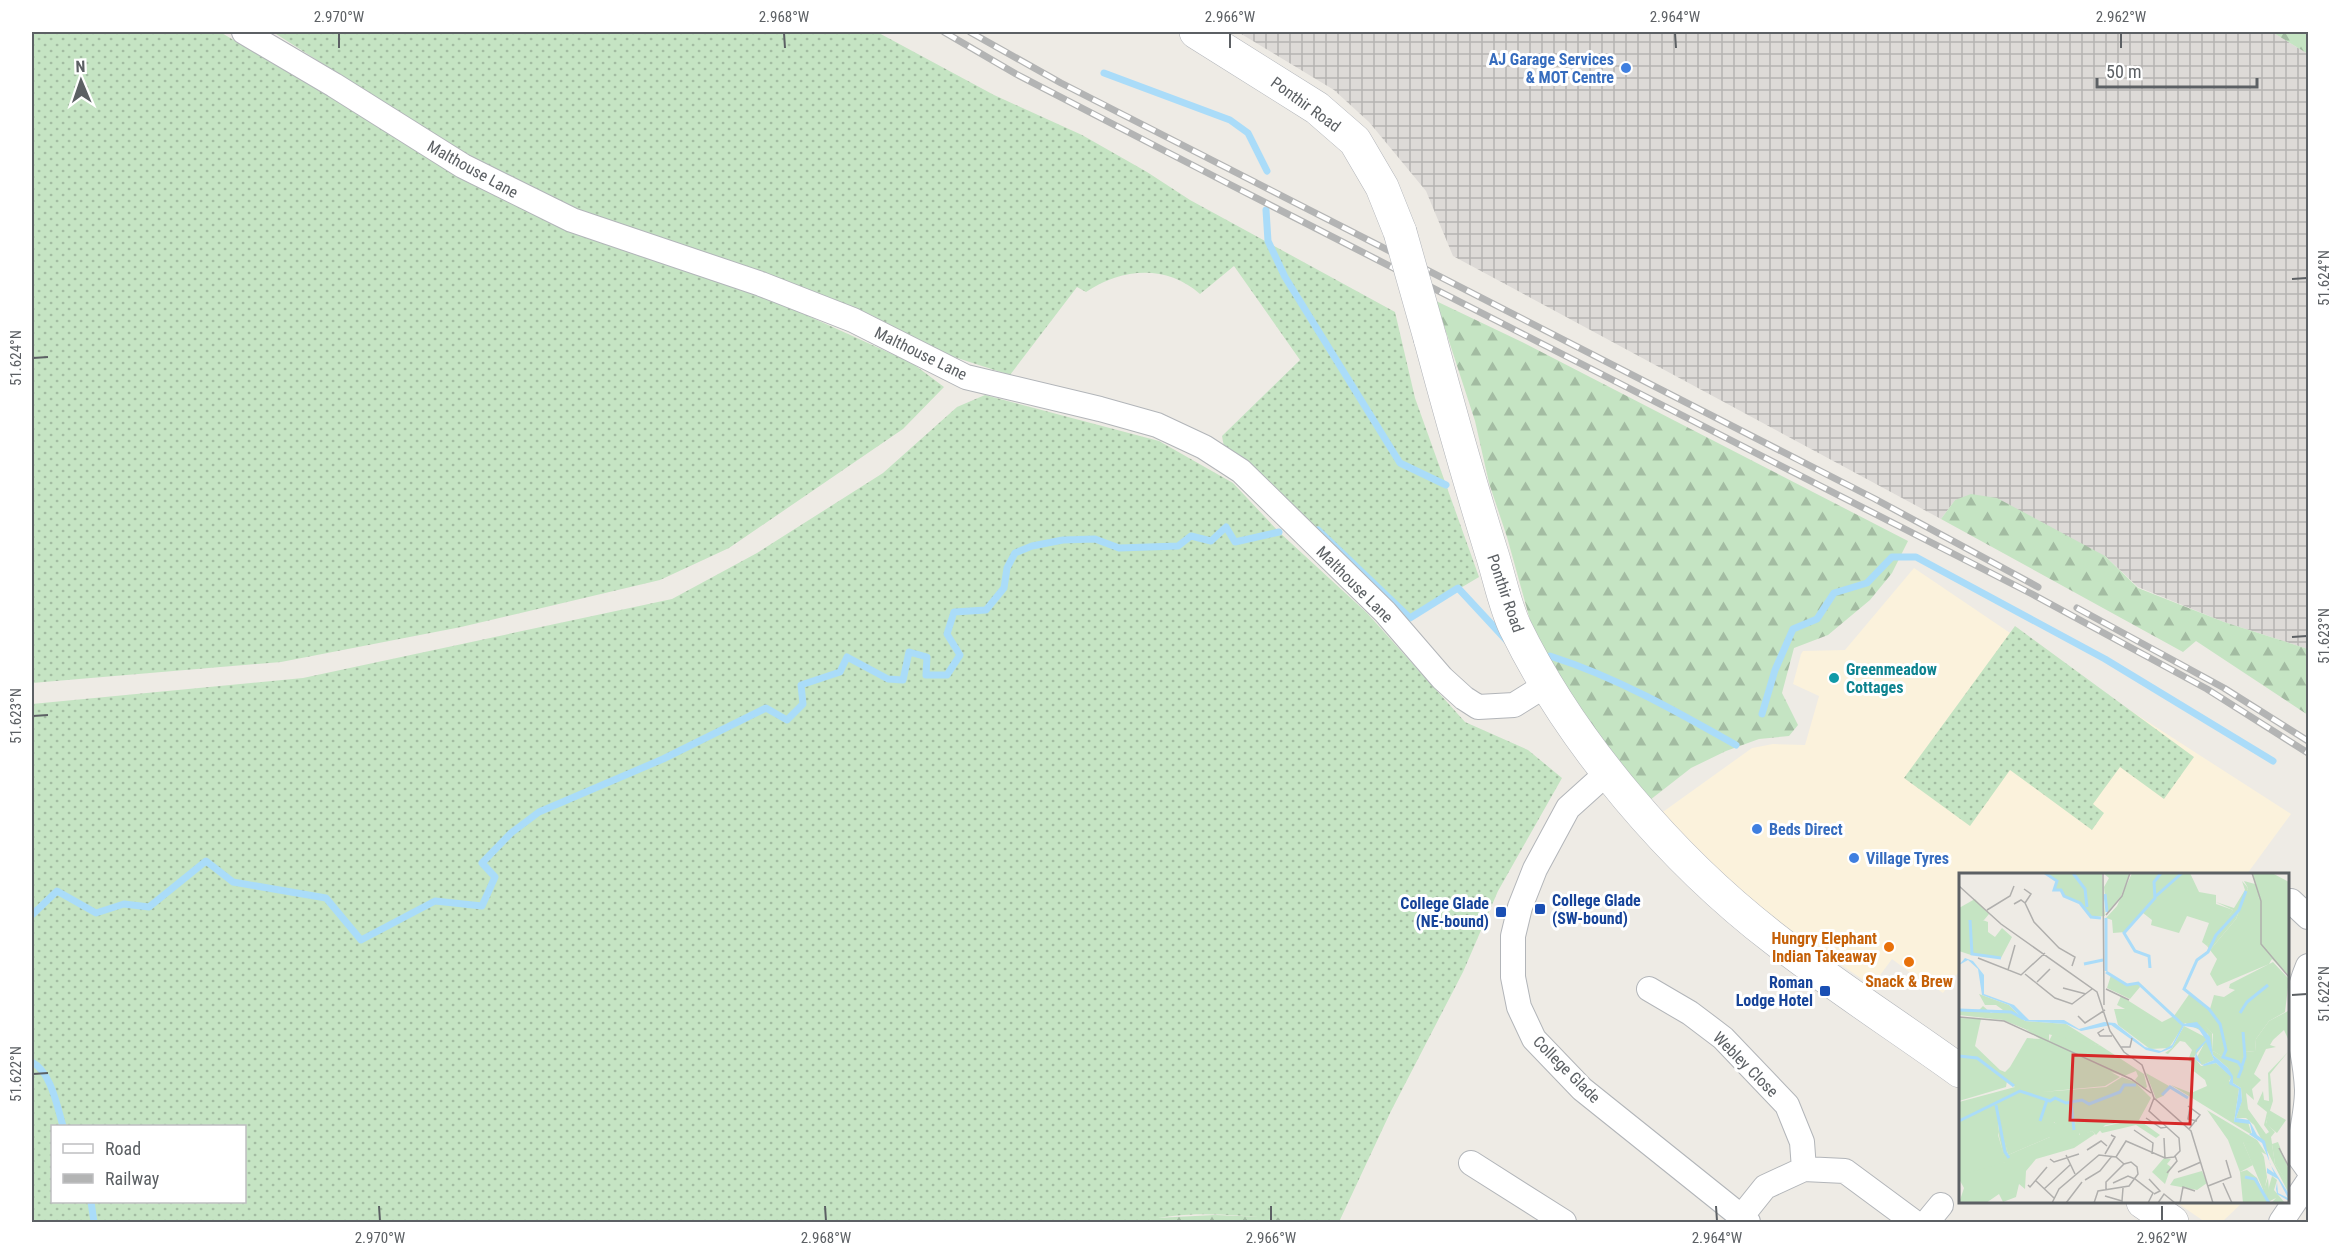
<svg xmlns="http://www.w3.org/2000/svg" width="2340" height="1254" font-family="'Roboto Condensed',sans-serif">
  <style>
    .commercial { fill: #fbf2dc }
    .industrial { fill: url(#industrial-grid) }
    .grass { fill: url(#grass-dots); fill-rule: evenodd }
    .forest { fill: url(#forest-firs) }
    .lines { fill: none; stroke-linecap: round; stroke-linejoin: round }
    .stream { stroke: #aadcf9; stroke-width: 7 }
    .minor-casing { stroke: #b2b5b9; stroke-width: 26 }
    .secondary-casing { stroke: #b1b4b9; stroke-width: 34 }
    .minor { stroke: #fff; stroke-width: 24 }
    .secondary { stroke: #fff; stroke-width: 33 }
    .rail-casing { stroke: #b3b4b4; stroke-width: 7 }
    .rail { stroke: #fff; stroke-width: 4.5; stroke-dasharray: 14; stroke-linecap: butt }
    .secondary-bridge-casing { stroke: #b1b4b9; stroke-width: 34; stroke-linecap: butt }
    .secondary-bridge { stroke: #fff; stroke-width: 33 }
    .ticks { fill: none; stroke: #5c6064; stroke-width: 2 }
    .shop-dot { fill: #3f7fe0; stroke: #fff; stroke-width: 2 }
    .culture-dot { fill: #0f9aa8; stroke: #fff; stroke-width: 2 }
    .transit-dot { fill: #1a4fb4; stroke: #fff; stroke-width: 2 }
    .food-dot { fill: #e8710a; stroke: #fff; stroke-width: 2 }
    .labels { text-anchor: middle; stroke-width: 6; stroke-linejoin: round; paint-order: stroke }
    .shop-label { font-size: 16px; font-weight: bold; fill: #366cbe; stroke: #fff; text-anchor: start }
    .street-label { font-size: 16px; fill: #5c6064; stroke: #fff }
    .culture-label { font-size: 16px; font-weight: bold; fill: #0d838f; stroke: #fff; text-anchor: start }
    .transit-label { font-size: 16px; font-weight: bold; fill: #164399; stroke: #fff; text-anchor: end }
    .food-label { font-size: 16px; font-weight: bold; fill: #c56008; stroke: #fff; text-anchor: end }
    .inset-river { fill: none; stroke: #aadcf9; stroke-width: 3 }
    .inset-road { fill: none; stroke: #b0afad; stroke-width: 1.5 }
    .view { fill: #d62828; fill-opacity: 0.15; stroke: #d62828; stroke-width: 3 }
    .inset-edge { fill: none; stroke: #5c6064; stroke-width: 3 }
    .neatline { fill: none; stroke: #5c6064; stroke-width: 2 }
    .ticks-label { font-size: 15px; text-anchor: middle; fill: #5c6064 }
  </style>
  <defs>
    <pattern id="industrial-grid" width="8" height="8" patternUnits="userSpaceOnUse" patternTransform="scale(1.5)"><rect width="8" height="8" fill="#dddad7"/><path d="M0 4h8M4 0v8" fill="none" stroke="#b6b4b2"/></pattern>
    <pattern id="grass-dots" width="8" height="8" patternUnits="userSpaceOnUse" patternTransform="scale(1.5)"><rect width="8" height="8" fill="#c5e4c3"/><path d="M2 2h.1M6 6h.1" fill="none" stroke="#a3bca2" stroke-width="1.8" stroke-linecap="round"/></pattern>
    <pattern id="forest-firs" width="22" height="20" patternUnits="userSpaceOnUse" patternTransform="scale(1.5)"><rect width="22" height="20" fill="#c5e4c3"/><path d="M5 1l3.5 6h-7zM16 11l3.5 6h-7z" fill="#a3bca2"/></pattern>
  </defs>
  <rect width="100%" height="100%" fill="#eeebe5"/>
  <path class="commercial" d="M1914,568L2016,637L2291,814L2247,874H1960V970L1943,993L1930,984L1928,986L1892,959L1872,986L1747,900L1660,814L1752,748L1773,744L1805,745L1819,696L1793,684L1801,654L1803,651L1845,650Z
    M2176,1202H2243L2222,1222H2205Z"/>
  <path class="industrial" d="M1238,32H2272L2308,54V649L2224,622L2138,587L2105,556L1955,500L1941,519L1453,256L1426,191L1369,122L1334,90Z"/>
  <path class="grass" d="M32,32H220L371,121L442,167L553,221L749,289L912,363L944,387L903,429L729,548L660,580L461,627L281,662L32,683Z
    M273,32H877L994,95L1082,135L1147,172L1190,200L1395,312L1415,398L1479,577L1410,618L1255,469L1224,447L1222,436L1300,360L1234,266L1200,294C1166,264 1122,268 1086,292L1077,287L1010,375L951,356L871,315L549,200L477,161L417,124Z
    M985,395L1159,441L1233,483L1279,532L1367,613L1465,722L1528,750L1562,778L1498,891L1463,972L1390,1113L1339,1222C1277,1223 1202,1204 1142,1222H32V704L303,678L672,599L757,553L883,473L957,407ZM52,1126H244V1202H52Z
    M2015,626L2194,757L2164,799L2120,767L2093,804L2104,813L2092,830L2010,770L1970,826L1904,778Z"/>
  <path class="forest" d="M2272,32H2308V54Z
    M1436,301L1522,342L1908,541L1892,573L1870,600L1828,635L1794,648L1782,693L1798,725L1789,736L1759,739L1726,751L1691,768L1650,800L1618,766L1555,672L1530,620L1507,537L1489,483L1475,421Z
    M1971,494L1997,498L2105,556L2138,588L2224,622L2308,649V715L2196,641L2183,652L1941,519L1955,500Z
    M1215,1215L1288,1218L1320,1222H1142L1155,1218Z"/>
  <g class="lines">
    <path class="stream" d="M1104,73L1230,120L1248,133L1267,171
      M1266,210L1268,241L1285,277L1400,463L1446,485
      M1318,530L1410,618L1458,588L1509,643
      M1550,656C1616,677 1676,711 1736,745
      M1762,714L1775,670L1793,629L1817,619L1834,593L1867,583L1892,557H1916L2105,659L2273,761
      M32,915L57,891L96,913L124,904L149,907L206,861L233,882L326,898L361,940L435,901L482,906L495,877L482,863L511,833L539,812L663,759L766,708L787,720L803,704L801,685L840,672L847,657L888,679L903,680L909,652L927,657L926,675H947L960,655L947,634L954,612L986,610L1004,588L1007,568L1015,553L1032,546L1063,540L1095,539L1119,548L1178,546L1191,536L1211,541L1226,527L1235,542L1279,532
      M32,1062C51,1072 57,1106 63,1126
      M91,1202L94,1222"/>
    <defs>
      <path id="minor" d="M244,32L334,85L463,166L572,220L761,284L853,320L966,377L1100,409L1157,425L1204,447L1241,471L1385,612L1442,678L1464,698L1478,707L1514,705L1546,685
        M1608,772L1568,808L1535,869L1520,907L1513,936V977L1519,1007L1534,1039L1582,1089L1748,1222
        M2291,901L2308,917
        M2308,966C2286,1018 2305,1039 2307,1090C2307,1111 2301,1134 2298,1155L2308,1169
        M1649,989L1690,1013L1723,1038L1787,1105L1802,1142L1804,1169
        M1471,1163L1564,1222
        M1741,1217L1765,1187L1804,1169L1845,1171L1914,1222
        M1927,1222L1941,1205
        M2281,1222L2308,1182"/>
      <path id="secondary" d="M1196,32L1317,108L1355,141L1382,187L1400,232
        M1430,338C1449,409 1469,480 1491,551C1499,575 1504,604 1515,627C1572,744 1673,861 1776,940C1835,986 1899,1027 1960,1071
        M2143,1202L2172,1222"/>
    </defs>
    <use href="#minor" class="minor-casing"/>
    <use href="#secondary" class="secondary-casing"/>
    <use href="#minor" class="minor"/>
    <use href="#secondary" class="secondary"/>
    <defs>
      <path id="rail" d="M944,32L1016,74L1227,183L2032,594L2207,689L2308,753
        M970,32L1061,83L1875,499L2038,587
        M2077,608L2224,688L2308,741"/>
    </defs>
    <use href="#rail" class="rail-casing"/>
    <use href="#rail" class="rail"/>
    <defs>
      <path id="secondary-bridge" d="M1400,232L1430,338"/>
    </defs>
    <use href="#secondary-bridge" class="secondary-bridge-casing"/>
    <use href="#secondary-bridge" class="secondary-bridge"/>
  </g>
  <path class="ticks" d="M339,33V48M784,33L785,48M1230,33V48M1675,33L1676,48M2121,33V48M2292,279L2307,278M33,358L48,357M2292,637L2307,636M33,716L48,715M2292,995L2307,994M33,1074L48,1073M379,1206L380,1221M825,1206L826,1221M1271,1206V1221M1716,1206L1717,1221M2162,1206V1221"/>
  <g class="shop-dot">
    <circle cx="1626" cy="68" r="6"/>
    <circle cx="1757" cy="829" r="6"/>
    <circle cx="1854" cy="858" r="6"/>
  </g>
  <circle class="culture-dot" cx="1834" cy="678" r="6"/>
  <g class="transit-dot">
    <rect x="1534" y="903" width="12" height="12" rx="3"/>
    <rect x="1495" y="906" width="12" height="12" rx="3"/>
    <rect x="1819" y="985" width="12" height="12" rx="3"/>
  </g>
  <g class="food-dot">
    <circle cx="1889" cy="947" r="6"/>
    <circle cx="1909" cy="962" r="6"/>
  </g>
  <g class="labels">
    <g class="shop-label">
      <text x="1614" y="65" text-anchor="end">AJ Garage Services<tspan x="1614" dy="18">&amp; MOT Centre</tspan></text>
      <text x="1769" y="835">Beds Direct</text>
      <text x="1866" y="864">Village Tyres</text>
    </g>
    <g class="street-label">
      <text transform="translate(1306 104) rotate(36)" y="6">Ponthir Road</text>
      <text transform="translate(473 169) rotate(29)" y="6">Malthouse Lane</text>
      <text transform="translate(921 353) rotate(26)" y="6">Malthouse Lane</text>
      <text transform="translate(1355 584) rotate(45)" y="6">Malthouse Lane</text>
      <text transform="translate(1506 593) rotate(71)" y="6">Ponthir Road</text>
      <text transform="translate(1746 1064) rotate(45)" y="6">Webley Close</text>
      <text transform="translate(1567 1069) rotate(45)" y="6">College Glade</text>
    </g>
    <g class="culture-label">
      <text x="1846" y="675">Greenmeadow<tspan x="1846" dy="18">Cottages</tspan></text>
    </g>
    <g class="transit-label">
      <text x="1552" y="906" text-anchor="start">College Glade<tspan x="1552" dy="18">(SW-bound)</tspan></text>
      <text x="1489" y="909">College Glade<tspan x="1489" dy="18">(NE-bound)</tspan></text>
      <text x="1813" y="988">Roman<tspan x="1813" dy="18">Lodge Hotel</tspan></text>
    </g>
    <g class="food-label">
      <text x="1877" y="944">Hungry Elephant<tspan x="1877" dy="18">Indian Takeaway</tspan></text>
      <text x="1909" y="987" text-anchor="middle">Snack &amp; Brew</text>
    </g>
  </g>
  <g transform="translate(1959 873)">
    <rect width="330" height="330" fill="#eeebe5"/>
    <path d="M86,0H143L146,43L132,44L121,30L105,23L102,17H95L98,8ZM144,0H171L162,23L148,40L145,14L150,5ZM173,0H231L240,19L257,22V31L274,37L248,73L243,69L250,50L228,43L220,60L192,52L193,47L184,40L166,59L154,60L153,47L147,45L158,33ZM293,0H313L330,9V103L313,86L310,91L258,113L251,101L258,86L251,77L277,46L289,15L285,8L296,11L300,25ZM16,26L30,41L25,47H11L12,82L0,78V35ZM314,89L330,106L326,139L310,148L297,166L296,178L286,179L282,194L254,178V161L244,152L221,149L215,143L231,120L251,136L255,122L265,124L276,117L270,115L271,111ZM152,102L168,112L179,110L181,114L171,126L148,115ZM0,145L22,146L16,173L41,197L46,199L51,194L68,165L81,166L66,156L90,160V168L93,162H103L142,173L185,201L188,214L185,216L176,207L179,203L177,198L165,203L152,199L161,204L146,213L83,219L147,214L163,204L176,209L192,225L180,247L146,252L137,262L133,258L121,263L117,248L115,257L104,256L95,249L91,264L49,282L40,244L39,262L47,289L0,306V229L56,214L48,208L47,214L0,228ZM248,237L298,267L308,282L284,269L294,292L281,299L269,267ZM310,237L327,247L318,260L307,251ZM319,269L330,297L329,311L316,291L313,271Z" fill="#c5e4c3"/>
    <path d="M283,8L289,15L277,46L251,77L248,73L254,62L274,37L257,29L275,35L286,17ZM20,121L50,132L66,148L107,151L142,173L66,156L44,147L0,142V137L19,138L24,133L32,140L44,137L37,132H26ZM162,123L203,149L215,143L221,149L241,148L253,160L254,178L282,193L286,179L296,178L297,166L310,148L329,138L330,168L325,157L314,167L311,172L317,174L307,176L295,201L302,207L293,216L295,227L287,220L289,236L307,261L310,259L305,252L308,239L298,231L304,218L305,227L310,228L309,200L329,179L311,201L314,228L307,250L316,259L312,264L316,291L329,310L330,304V321L295,252L287,245H277L283,227L282,215L274,210L269,195L254,182L249,161L226,150L210,175L191,176L159,152L155,136H166L158,132ZM225,153L246,164L255,187L243,192L237,186L245,171L235,184L242,193L257,190L273,204L270,208L280,216L275,249H289L293,262L212,212L232,220L248,213L246,207L232,196L234,191L229,187L233,177L226,169L221,168L209,181L206,180L213,175ZM187,200L210,213L204,223L197,226ZM41,243L49,282L91,264V248L115,257L117,247L122,251L120,262L133,258L136,261L115,275L77,286L67,298L66,316L60,311L57,324L44,329L40,321L27,330H0L5,315L0,306L5,301L46,289L39,259ZM174,247H180L201,262L197,265L177,252L143,260L139,255ZM288,297L298,305L304,319L309,305L311,330H284L281,299Z" fill="#c5e4c3"/>
    <path d="M21,46L29,49V59L36,64L43,55L53,64L42,85L13,81L11,47ZM284,269L298,270L305,284L308,304L305,319ZM205,285L212,286L208,291L212,294L206,311L193,299ZM243,298L248,310L238,317L211,312L215,306ZM313,303L318,307L315,317L326,330H312L317,325L311,328L308,321Z" fill="#c5e4c3"/>
    <path d="M6,85L14,88L25,102V121L55,132L70,147H105L120,156L145,149L156,150L186,174L202,178L213,172L224,151L238,149L251,164L254,182L269,195L274,203V210L282,215L283,228L277,245L290,247L298,262L306,268L311,291L330,321V328L318,321L317,316L318,309L319,320L329,325L319,306L308,300V295L315,300L303,270L290,261L293,260L291,251L275,249L280,216L270,211L272,204L257,190L245,193L236,186L237,177L247,167L239,155L225,153L213,175L200,180L187,177L152,152L122,158L107,151L66,148L50,132L23,122L19,96L9,87L0,92ZM247,169L255,187L243,192L237,180Z" fill="#aadcf9" fill-rule="evenodd"/>
    <path class="inset-river" d="M86,0L98,8L95,17H102L105,23L121,30L132,44L142,45M114,0L126,16L128,34M146,21L148,39M197,23L223,0M147,45V98M11,47L13,81L42,85M125,91L144,87M191,95L190,83L176,78L165,60L196,25L195,9L202,0M147,99L168,112L179,110L224,152M0,137L52,139L65,146M281,140L288,129L309,112M0,183L18,185L55,213M283,193L286,184L284,159M279,205L283,195L279,189L264,184L267,177L261,151L250,136L225,116L238,87L249,79L257,62L280,37L287,18M203,222L211,214L229,225M112,230L115,257M37,232L46,279L50,285M0,248L61,218L91,228L96,225L107,230L123,227L130,231L161,219L165,212H177M81,248L88,227M286,304L296,306L310,330"/>
    <path class="inset-road" d="M144,0L145,132M293,0L302,28V71L330,104M0,13L42,51L138,119L151,158L165,179L183,192L195,225L232,258L254,330M65,16L72,21L66,30M55,31L62,27L66,30L75,49L100,75L116,84L113,93M28,37L51,23L55,13M147,42L163,23L171,0M19,85L62,102L86,80M49,97L56,72M66,101L96,125L113,131L133,116M78,109L91,96M104,115L127,121M147,116L170,127M119,143L126,150L146,137M0,144L45,148L172,206L192,220M145,156L139,160L141,163H153M162,174H171L173,165M229,233L241,242L230,256M231,234L229,246L238,248M187,245L202,255L208,254M175,257L194,270L193,281M205,265L206,285M320,275L330,294M128,277L142,268L148,273M146,281L156,264L152,262M107,282L116,301M157,284L167,268L206,285L215,284L221,278L220,265L190,238L195,225M91,286L95,289L120,281M219,299L242,289M208,300L218,288L216,283M190,306L201,318L195,321M76,307L95,325M126,307L141,298L153,283M154,310L169,303L176,306L194,320L189,330M264,310L273,330M69,312L71,314L88,294M249,313L272,304L267,287M85,316L111,292M146,323L163,328L164,315M93,330L100,316L140,282L157,284L165,291M107,330L123,309M135,330L139,318L170,313L179,301L178,294L172,289L165,291L147,309V317M199,330L205,321L216,330M221,330L224,314L236,318"/>
    <path class="view" d="M114,182L234,186L231,251L111,247Z"/>
    <rect width="330" height="330" class="inset-edge"/>
  </g>
  <rect width="2340" height="1254" fill="none" stroke="#ffffff" stroke-width="66"/>
  <rect x="51" y="1125" width="195" height="78" fill="#ffffff" stroke="#bebfc1" stroke-width="1.5"/>
  <rect x="63" y="1144" width="30" height="9" fill="#ffffff" stroke="#bebfc1" stroke-width="1.5"/>
  <text x="105" y="1155" font-size="18" fill="#5c6064">Road</text>
  <rect x="63" y="1174" width="30" height="9" fill="#b3b4b4" stroke="#bebfc1" stroke-width="1.5"/>
  <text x="105" y="1185" font-size="18" fill="#5c6064">Railway</text>
  <g transform="translate(81 81) rotate(358)" stroke="#ffffff" stroke-width="4.5" paint-order="stroke">
  <path d="M0-4.5L10 22L0 15L-10 22Z" fill="#5c6064"/>
  <text y="-9" font-size="16" font-weight="bold" text-anchor="middle" fill="#5c6064">N</text>
  </g>
  <path d="M2097 78v9h160v-9" fill="none" stroke="#5c6064" stroke-width="3"/>
  <text x="2106" y="78" font-size="18" fill="#5c6064" stroke="#ffffff" stroke-width="4.5" paint-order="stroke">50 m</text>
  <rect x="33" y="33" width="2274" height="1188" class="neatline"/>
  <g class="ticks-label">
    <text x="339" y="22">2.970°W</text>
    <text x="784" y="22">2.968°W</text>
    <text x="1230" y="22">2.966°W</text>
    <text x="1675" y="22">2.964°W</text>
    <text x="2121" y="22">2.962°W</text>
    <text transform="translate(2324 278) rotate(-90)" y="5">51.624°N</text>
    <text transform="translate(16 358) rotate(-90)" y="5">51.624°N</text>
    <text transform="translate(2324 636) rotate(-90)" y="5">51.623°N</text>
    <text transform="translate(16 716) rotate(-90)" y="5">51.623°N</text>
    <text transform="translate(2324 994) rotate(-90)" y="5">51.622°N</text>
    <text transform="translate(16 1074) rotate(-90)" y="5">51.622°N</text>
    <text x="380" y="1243">2.970°W</text>
    <text x="826" y="1243">2.968°W</text>
    <text x="1271" y="1243">2.966°W</text>
    <text x="1717" y="1243">2.964°W</text>
    <text x="2162" y="1243">2.962°W</text>
  </g>
</svg>
